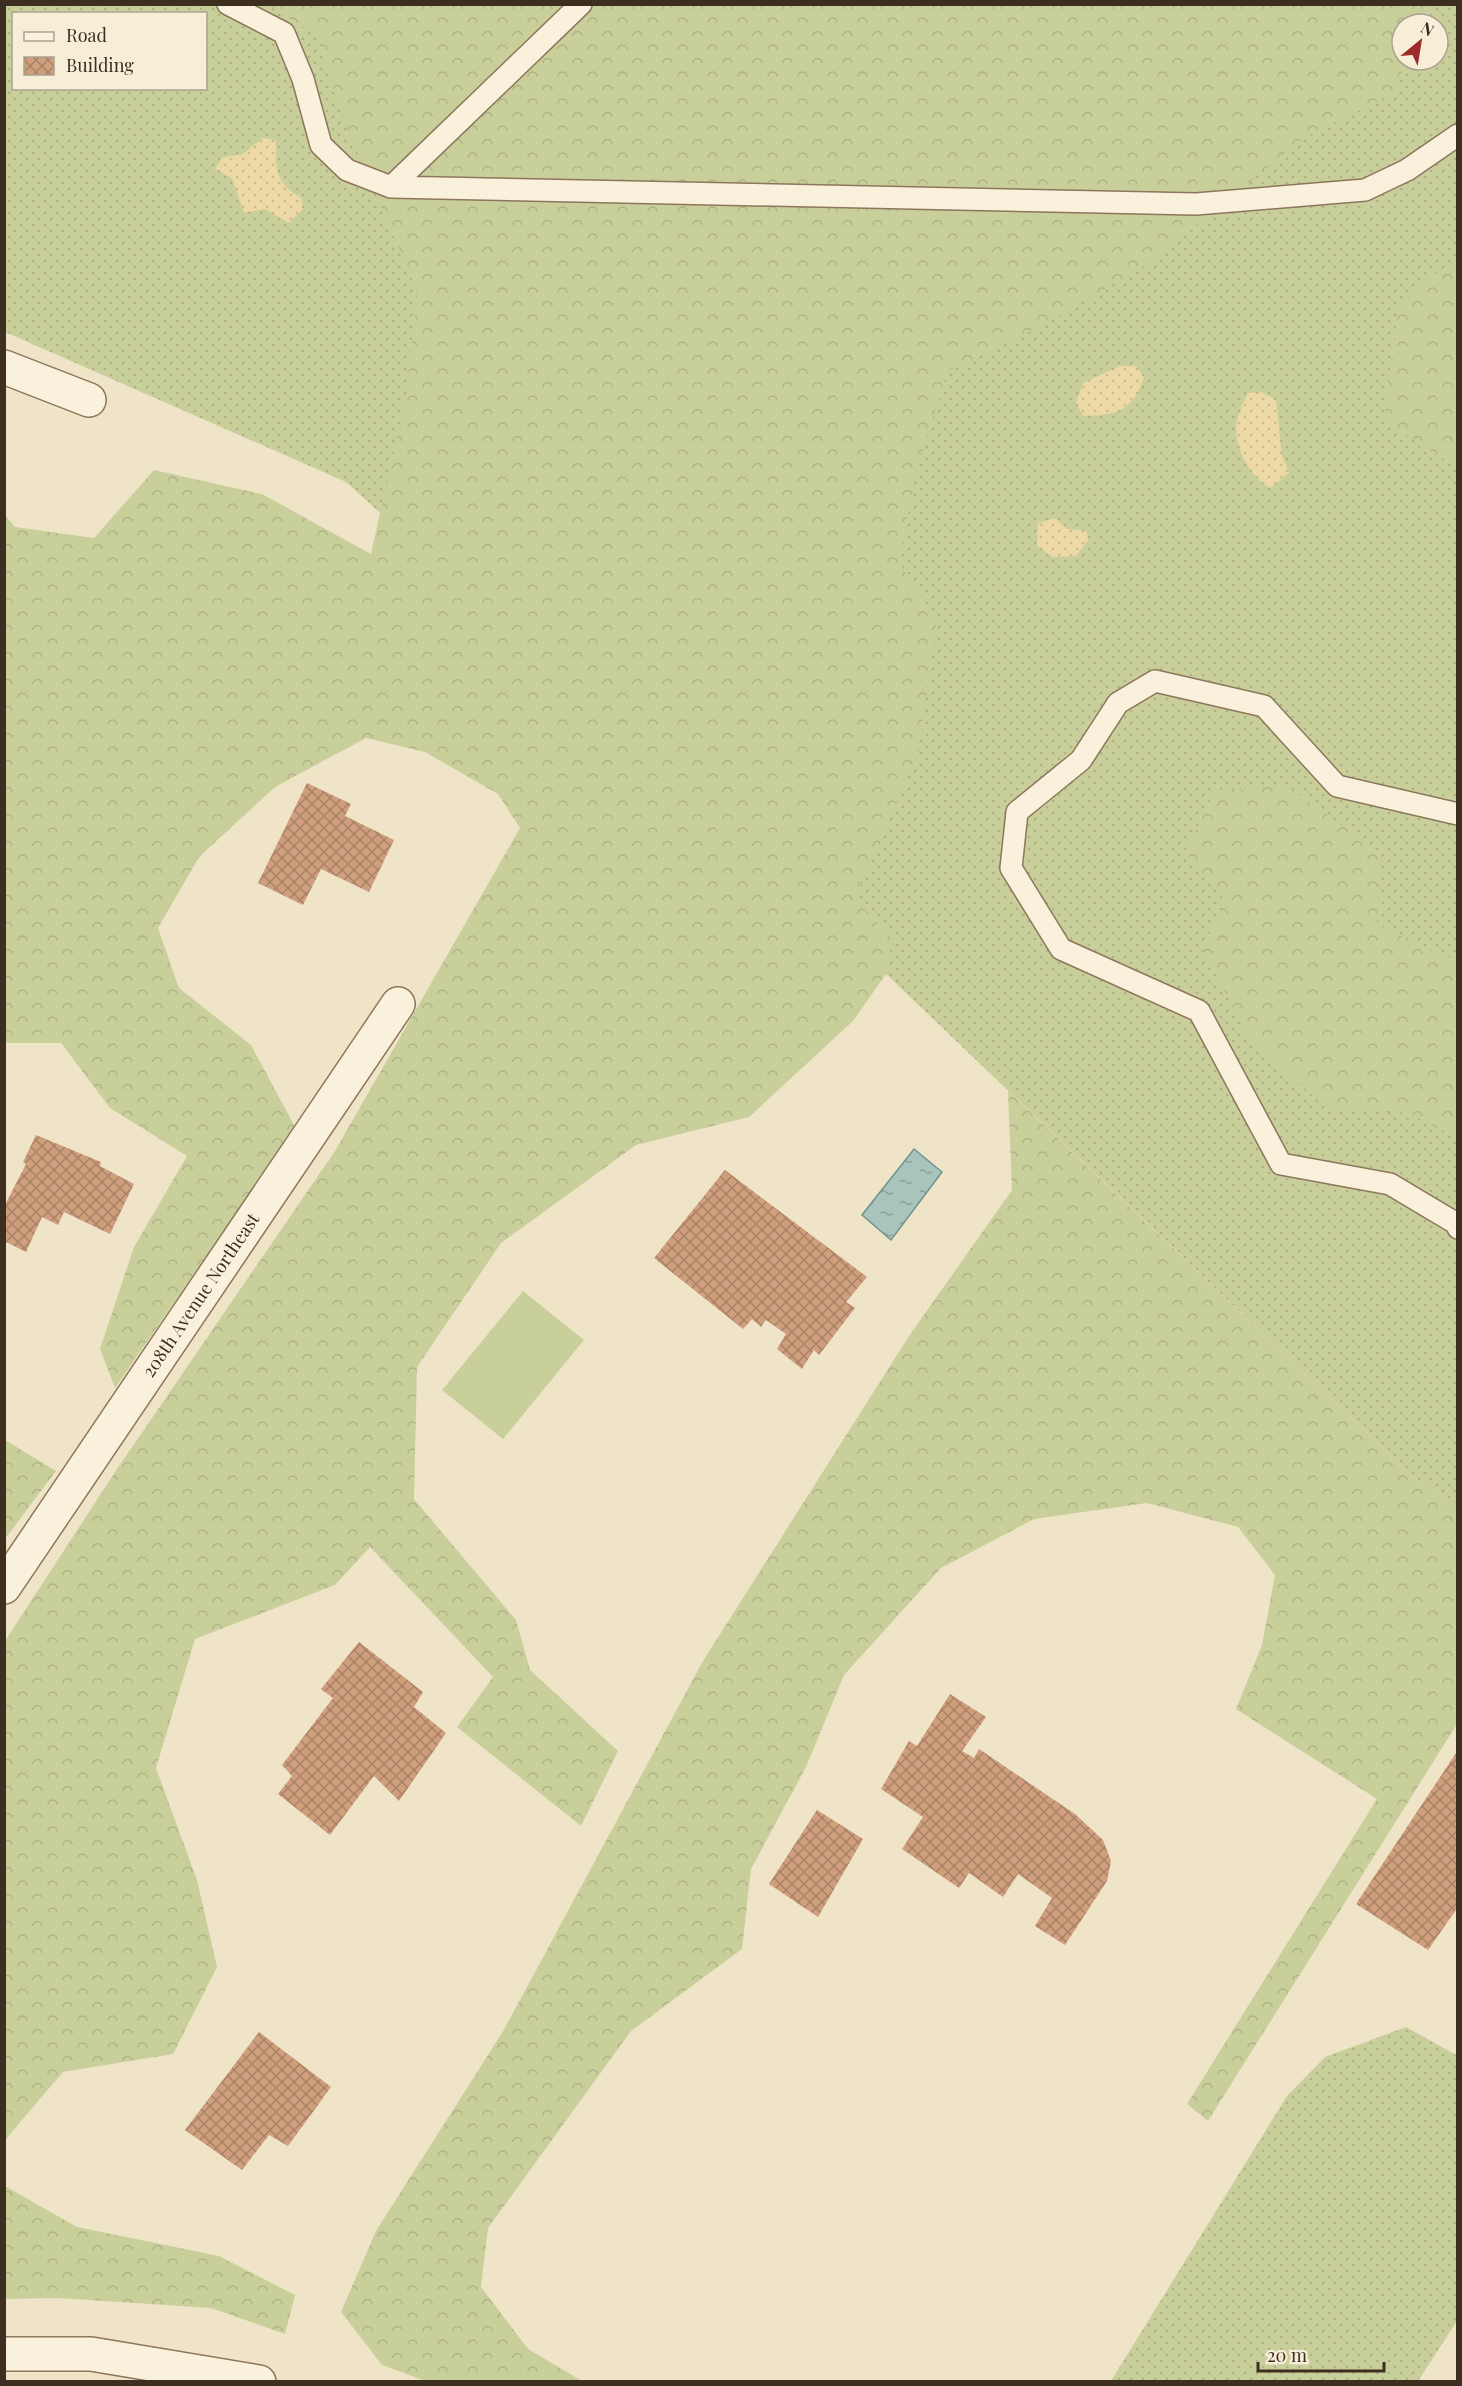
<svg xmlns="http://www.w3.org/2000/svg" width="1462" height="2386" font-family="'Playfair Display',serif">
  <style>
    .grass { fill: url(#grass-dots); fill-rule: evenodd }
    .forest { fill: url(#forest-crowns) }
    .sand { fill: url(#sand-dots) }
    .pitch { fill: #c9cf9b }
    .water { fill: url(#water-ripples); stroke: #6f938a; stroke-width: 1.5 }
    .building { fill: url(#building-cross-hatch) }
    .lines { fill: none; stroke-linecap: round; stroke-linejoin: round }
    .service-casing { stroke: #8d765c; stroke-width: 24 }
    .minor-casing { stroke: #8d765c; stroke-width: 36 }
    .tertiary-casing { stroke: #8d765c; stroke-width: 36 }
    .service { stroke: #faf1dc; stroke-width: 21 }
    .minor { stroke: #faf1dc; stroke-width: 33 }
    .tertiary { stroke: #faf1dc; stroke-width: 33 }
    .labels { text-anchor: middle; stroke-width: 5; stroke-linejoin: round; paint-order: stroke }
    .street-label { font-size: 18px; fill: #3d2e20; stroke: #f7eed8 }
  </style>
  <defs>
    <pattern id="grass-dots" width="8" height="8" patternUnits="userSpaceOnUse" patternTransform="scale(1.5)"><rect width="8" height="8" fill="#c9cf9b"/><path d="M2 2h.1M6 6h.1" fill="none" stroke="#aeb285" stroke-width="1.8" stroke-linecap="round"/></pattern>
    <pattern id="forest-crowns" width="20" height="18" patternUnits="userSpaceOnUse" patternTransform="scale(1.5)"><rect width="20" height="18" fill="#c9cf9b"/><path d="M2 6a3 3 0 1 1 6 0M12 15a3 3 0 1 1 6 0" fill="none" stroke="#aeb285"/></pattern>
    <pattern id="sand-dots" width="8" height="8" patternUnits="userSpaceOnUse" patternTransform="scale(1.5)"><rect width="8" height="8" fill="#ecd9a5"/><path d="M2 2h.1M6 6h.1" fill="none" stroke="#cbbb8e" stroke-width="1.8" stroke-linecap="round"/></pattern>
    <pattern id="water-ripples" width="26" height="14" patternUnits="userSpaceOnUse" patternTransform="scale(1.5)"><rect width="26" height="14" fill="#a9c4bc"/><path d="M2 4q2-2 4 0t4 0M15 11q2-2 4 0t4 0" fill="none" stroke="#8ba098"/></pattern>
    <pattern id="building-cross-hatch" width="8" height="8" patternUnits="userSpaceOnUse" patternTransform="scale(1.5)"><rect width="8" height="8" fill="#cf9f7d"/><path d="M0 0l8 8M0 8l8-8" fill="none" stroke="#a98266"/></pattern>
  </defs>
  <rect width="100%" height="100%" fill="#f0e4c8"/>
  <path class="grass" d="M4,5H1457V1504L1413,1477L820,911L346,482L5,332ZM14,14H206V88H14ZM1402,24H1438V60H1402Z
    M1406,2027L1458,2056L1457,2321L1418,2381H1111L1287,2096L1325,2057Z"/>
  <path class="forest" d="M266,5H1430L1422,24H1402V60H1407L1394,93L1302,139L1153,261L1037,328L948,371L917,467L899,564L937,619L918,754L855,898L892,939L886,974L853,1021L749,1117L636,1145L501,1243L417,1367L414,1499L516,1620L530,1670L618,1751L581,1826L457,1727L493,1677L370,1547L335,1585L195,1639L156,1768L197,1880L217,1967L173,2054L63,2072L5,2140V1641L117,1469L335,1151L520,828L498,794L425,752L366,738L275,787L199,857L158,928L179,988L251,1045L295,1127L115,1388L100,1349L134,1247L187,1156L110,1108L61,1043H5V515L15,527L94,538L154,470L262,494L371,554L406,396L417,291L342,117L318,36Z
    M1457,258V468L1384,420L1399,302Z
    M1287,786L1379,852L1377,924L1446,958L1457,955V1138L1408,1113L1326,1108L1249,1038L1202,948L1225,901L1185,852L1215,790Z
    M1008,1091L1413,1477L1457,1504V1724L1208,2121L1187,2104L1377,1799L1236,1709L1262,1645L1275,1575L1238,1527L1147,1503L1034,1519L941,1568L844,1675L806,1767L751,1869L742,1949L631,2031L488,2228L481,2287L528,2349L582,2381H425L382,2365L341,2312L376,2231L502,2033L703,1661L909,1336L1012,1190Z
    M5,1440L56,1471L5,1539H4Z
    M5,2186L77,2227L219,2256L295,2295L285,2334L211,2308L59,2298L5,2299Z"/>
  <path class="sand" d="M263,138L276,140C276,169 274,182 301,198L303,209L289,223L265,209L244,213L232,178L215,169L222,158L243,154Z
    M1120,366H1136L1144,377C1133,411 1117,415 1083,416L1076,403L1083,383Z
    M1261,392L1276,400L1282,456L1289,473L1270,488C1251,477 1237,453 1236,429C1236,417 1243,404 1248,393Z
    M1055,518L1067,529L1086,531L1089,539L1076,556L1053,557L1037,546L1038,523Z"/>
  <path class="pitch" d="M523,1291L584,1340L503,1439L442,1390Z"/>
  <path class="water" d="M914,1149L942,1172L891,1240L862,1215Z"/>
  <path class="building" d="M307,783L351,804L345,816L394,840L369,892L321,869L303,905L258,883Z
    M36,1135L101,1162L100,1166L134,1184L110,1234L64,1212L58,1225L42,1217L26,1252L4,1241V1207L26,1164L23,1162Z
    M725,1170L867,1277L846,1302L855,1308L819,1355L814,1350L802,1369L777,1349L786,1334L766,1320L761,1327L752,1319L743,1329L654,1258Z
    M359,1642L423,1692L414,1707L446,1733L399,1801L374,1776L330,1835L278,1794L292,1776L282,1765L333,1698L321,1689Z
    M950,1694L986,1717L962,1751L974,1758L979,1749L1075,1814L1103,1840L1111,1861L1107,1881L1065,1945L1035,1926L1052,1898L1018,1874L1003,1897L969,1873L959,1888L902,1849L923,1817L881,1789L909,1741L917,1746Z
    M1458,1750V1907L1428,1950L1356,1904Z
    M817,1810L863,1839L818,1917L769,1884Z
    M259,2032L331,2087L288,2146L269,2135L242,2170L185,2130Z"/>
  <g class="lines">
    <defs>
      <path id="service" d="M228,4L284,33L303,79L321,145L347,170L391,187L1196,204L1365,190L1407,170L1458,135
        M391,187L581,4
        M1458,814L1337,786L1264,706L1155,681L1118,703L1081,760L1017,812L1011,868L1061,949L1199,1011L1281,1164L1390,1184L1457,1224L1458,1228"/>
      <g id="minor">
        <path d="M4,367L89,400"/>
        <path id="s1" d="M4,1587L398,1004"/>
      </g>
      <path id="tertiary" d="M4,2354H91L259,2382"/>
    </defs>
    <use href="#service" class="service-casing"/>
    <use href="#minor" class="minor-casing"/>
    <use href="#tertiary" class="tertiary-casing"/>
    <use href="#service" class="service"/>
    <use href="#minor" class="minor"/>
    <use href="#tertiary" class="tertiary"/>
  </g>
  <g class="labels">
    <g class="street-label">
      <text dy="6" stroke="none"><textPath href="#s1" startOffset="352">208th Avenue Northeast</textPath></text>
    </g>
  </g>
  <rect width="1462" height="2386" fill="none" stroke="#3d2e20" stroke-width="12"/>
  <rect x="12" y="12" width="195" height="78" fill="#f7eed8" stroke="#ada18e" stroke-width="1.5"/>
  <rect x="24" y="32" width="30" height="9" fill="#faf1dc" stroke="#ada18e" stroke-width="1.5"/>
  <text x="66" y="42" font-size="18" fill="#3d2e20">Road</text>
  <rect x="24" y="57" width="30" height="18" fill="url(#building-cross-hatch)" stroke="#ada18e" stroke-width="1.5"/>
  <text x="66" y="72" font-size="18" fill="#3d2e20">Building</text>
  <g transform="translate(1420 42) rotate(30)"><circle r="28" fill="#f7eed8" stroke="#ada18e" stroke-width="1.5"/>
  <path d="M0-4.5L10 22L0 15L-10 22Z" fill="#9e2a2b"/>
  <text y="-9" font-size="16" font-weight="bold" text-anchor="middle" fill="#3d2e20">N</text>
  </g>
  <path d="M1258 2362v9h126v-9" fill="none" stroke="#3d2e20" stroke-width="3"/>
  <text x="1267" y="2362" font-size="18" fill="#3d2e20" stroke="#f7eed8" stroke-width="4.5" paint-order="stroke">20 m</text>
</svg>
